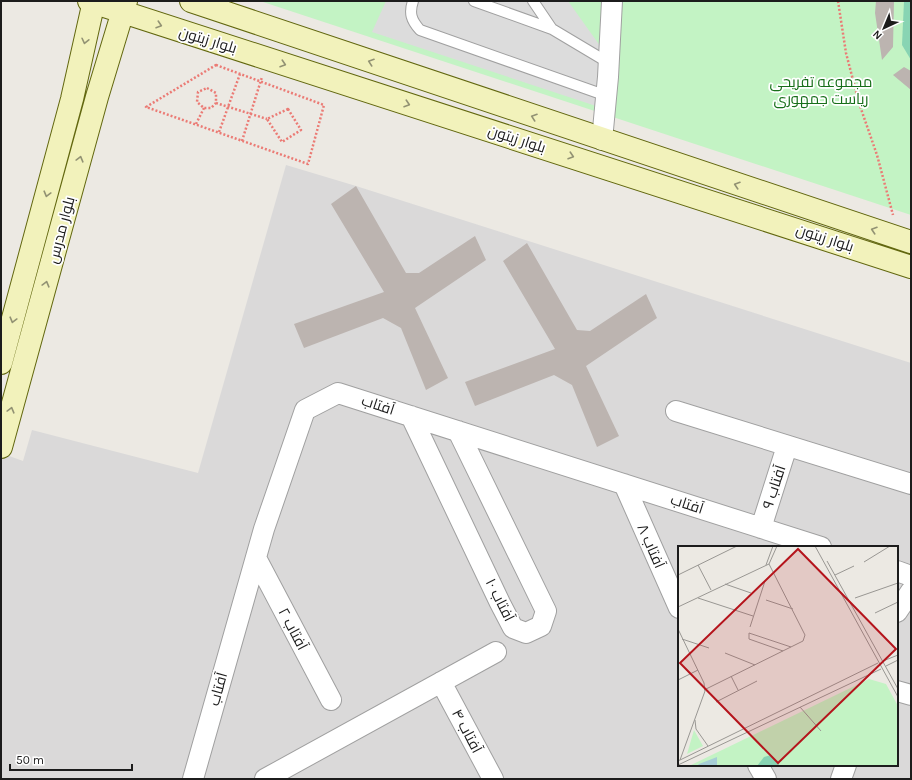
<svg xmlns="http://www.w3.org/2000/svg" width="912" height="780" font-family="Karla,Cairo,sans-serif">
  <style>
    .residential { fill: #dad9d9; fill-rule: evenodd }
    .park { fill: #c3f3c4 }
    .pitch { fill: #88d4b3 }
    .parking { fill: #dcdcdc }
    .building { fill: #bcb4b0 }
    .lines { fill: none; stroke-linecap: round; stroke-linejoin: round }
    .lane-casing { stroke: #a0a0a0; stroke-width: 12 }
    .street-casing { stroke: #a0a0a0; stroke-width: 22 }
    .secondary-casing { stroke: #62670f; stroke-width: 24 }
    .path { stroke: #eb7b75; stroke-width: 2.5; stroke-dasharray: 2 2; stroke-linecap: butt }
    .lane { stroke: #fff; stroke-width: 10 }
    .street { stroke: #fff; stroke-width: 20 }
    .secondary { stroke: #f2f2bb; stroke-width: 22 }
    .oneway { stroke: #929273 }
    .labels { text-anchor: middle; stroke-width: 3.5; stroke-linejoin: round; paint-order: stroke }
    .street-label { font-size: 15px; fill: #1c1c1c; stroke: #fff }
    .park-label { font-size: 15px; fill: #166e18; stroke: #fff }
    .inset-road { fill: none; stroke: #999793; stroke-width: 1 }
    .view { fill: #b5141c; fill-opacity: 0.15; stroke: #b5141c; stroke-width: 2 }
    .inset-edge { fill: none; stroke: #1c1c1c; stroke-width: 2 }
  </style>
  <rect width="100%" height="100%" fill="#ece9e3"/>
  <path class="residential" d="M286,165L356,186L911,363V779H1V453L23,461L32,430L198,473ZM679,547H897V765H679Z"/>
  <path class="park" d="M260,1H911V215Z"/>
  <path class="pitch" d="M904,1H911V60L902,45Z"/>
  <path class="parking" d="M386,1H568L603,50L596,106L372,32Z"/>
  <path class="building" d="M876,1H894L893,47L882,60L875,13Z
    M904,67L911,71V90L893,75Z
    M356,186L406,273H419L475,236L486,260L415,308L448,378L426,390L401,328L383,318L304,348L294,324L384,292L331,204Z
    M527,243L577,330L590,331L646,294L657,318L586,366L619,436L597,447L572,385L554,375L475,406L465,382L555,349L503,261Z"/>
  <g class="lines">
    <defs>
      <path id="lane" d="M413,1C409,13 411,20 420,30L607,96
        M474,1L552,29L609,63
        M533,1L552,29"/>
      <path id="street" d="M602,140L608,77L612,1
        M676,411L911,484
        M411,416L500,603L513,628L526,633L541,626L546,611L458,431
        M624,484L679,608
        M761,528L787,446
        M256,558L331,700
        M897,571L911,576
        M897,612L911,591
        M441,682L493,779
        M897,691L911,695
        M758,765L766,779
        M193,779L264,529L305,410L338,393L821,547
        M265,779L496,652
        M841,779L846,765"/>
      <path id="secondary" d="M89,1L911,267
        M191,1L911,242
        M1,363L72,99L94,1
        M1,447L97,97L126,1"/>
    </defs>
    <use href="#lane" class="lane-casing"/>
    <use href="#street" class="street-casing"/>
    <use href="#secondary" class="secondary-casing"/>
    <path class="path" d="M838,1L846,53L859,103L877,155L893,215
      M216,65L324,105L308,164L146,107Z
      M207,88L216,93V103L211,108H204L197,102L198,92Z
      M216,103L267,119
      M288,109L301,130L282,142L267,119Z
      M196,124L204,108
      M219,132L240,74
      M242,141L262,77"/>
    <use href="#lane" class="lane"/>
    <use href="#street" class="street"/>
    <use href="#secondary" class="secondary"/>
  </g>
  <defs><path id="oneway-chevron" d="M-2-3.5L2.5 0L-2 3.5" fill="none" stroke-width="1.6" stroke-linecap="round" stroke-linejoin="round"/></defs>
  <g class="oneway">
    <use href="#oneway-chevron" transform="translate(159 25) rotate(18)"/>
    <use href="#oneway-chevron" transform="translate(85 41) rotate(103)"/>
    <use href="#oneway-chevron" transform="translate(371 62) rotate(-161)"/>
    <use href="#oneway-chevron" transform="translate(283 64) rotate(18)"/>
    <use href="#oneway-chevron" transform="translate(407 104) rotate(18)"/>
    <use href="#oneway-chevron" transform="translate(534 117) rotate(-161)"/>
    <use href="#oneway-chevron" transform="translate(571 156) rotate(18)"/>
    <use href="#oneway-chevron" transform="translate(80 159) rotate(-75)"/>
    <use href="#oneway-chevron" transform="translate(737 185) rotate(-162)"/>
    <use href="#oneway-chevron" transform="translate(47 194) rotate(105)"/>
    <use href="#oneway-chevron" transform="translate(874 230) rotate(-162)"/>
    <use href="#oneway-chevron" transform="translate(46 284) rotate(-75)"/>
    <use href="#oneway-chevron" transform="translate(13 320) rotate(105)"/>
    <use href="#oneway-chevron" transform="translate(11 410) rotate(-75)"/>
  </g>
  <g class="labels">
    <g class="street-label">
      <text transform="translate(208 40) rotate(17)" y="5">بلوار زیتون</text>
      <text transform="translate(517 139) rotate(18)" y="5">بلوار زیتون</text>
      <text transform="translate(61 230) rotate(-75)" y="5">بلوار مدرس</text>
      <text transform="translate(825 238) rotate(18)" y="5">بلوار زیتون</text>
      <text transform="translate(378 405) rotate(18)" y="5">آفتاب</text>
      <text transform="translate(774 487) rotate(-72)" y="5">آفتاب ۹</text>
      <text transform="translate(687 504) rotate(18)" y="5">آفتاب</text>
      <text transform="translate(651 546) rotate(66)" y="5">آفتاب ۸</text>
      <text transform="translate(500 600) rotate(63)" y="5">آفتاب ۱۰</text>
      <text transform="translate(293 629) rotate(62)" y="5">آفتاب ۲</text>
      <text transform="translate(218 689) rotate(-74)" y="5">آفتاب</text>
      <text transform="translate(467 731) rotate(62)" y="5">آفتاب ۴</text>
    </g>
    <g class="park-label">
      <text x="821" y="87">مجموعه تفریحی<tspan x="821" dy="17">ریاست جمهوری</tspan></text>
    </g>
  </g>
  <g transform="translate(678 546)">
    <rect width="220" height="220" fill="#ece9e3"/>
    <path d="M191,133L208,138L220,160V220H11ZM16,184L25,200L9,208Z" fill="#c3f3c4"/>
    <path d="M93,209L102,220H79L86,211Z" fill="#88d4b3"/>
    <path d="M39,211V220H19L21,218Z" fill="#a7ced6"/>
    <path class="inset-road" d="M137,0L220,151M149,15L220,143M186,16L212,0M20,19L33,44M88,19L95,0M0,29L59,0M157,29L176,20M47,38L73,47M20,52L75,70M177,52L220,37M88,54L115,63M0,61L91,18L99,0M197,67L220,56M72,81L87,35M0,83L26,137L27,145L2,214M4,93L31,102M105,105L71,93V87L113,101M47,107L77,119M205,115L220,109M208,120L220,114M53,130L60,144M0,134L20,124M26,144L125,95L127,89L91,18M38,156L79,135M122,161L143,185M17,174L18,183L30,200M0,215L200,117M0,219L203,123"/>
    <path class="view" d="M120,3L218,103L100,217L2,117Z"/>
    <rect width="220" height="220" class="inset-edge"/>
  </g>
  <rect width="912" height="780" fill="none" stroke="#1c1c1c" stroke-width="4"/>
  <g transform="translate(884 28) rotate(224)" stroke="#ffffff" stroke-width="3" paint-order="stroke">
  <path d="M0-3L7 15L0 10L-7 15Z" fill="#1c1c1c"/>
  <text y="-6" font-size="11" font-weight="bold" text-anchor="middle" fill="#1c1c1c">N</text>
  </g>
  <path d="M10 764v6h122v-6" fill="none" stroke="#1c1c1c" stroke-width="2"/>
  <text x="16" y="764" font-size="12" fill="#1c1c1c" stroke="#ffffff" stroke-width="3" paint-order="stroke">50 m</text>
</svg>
